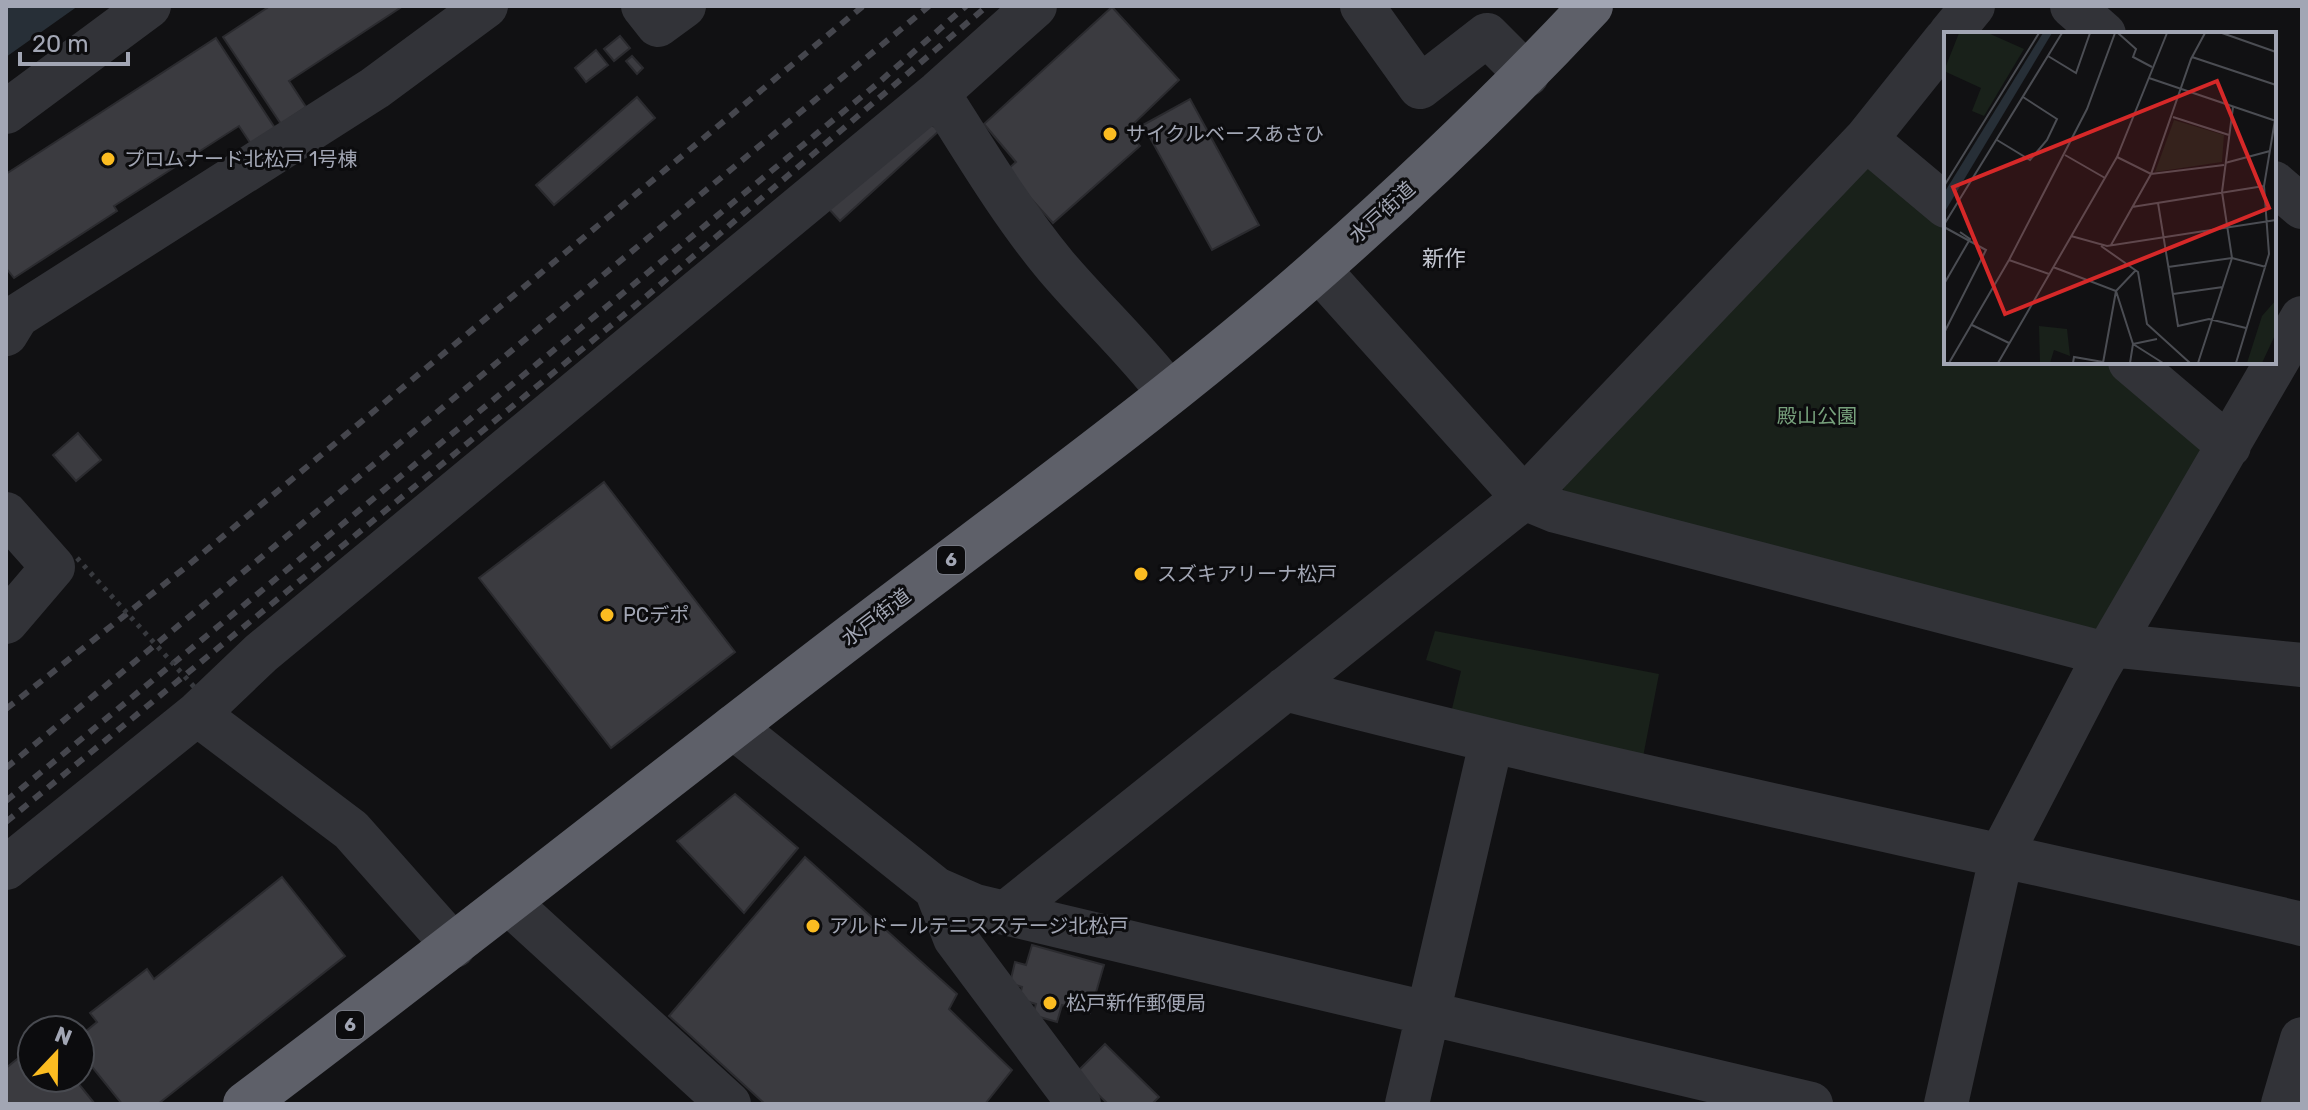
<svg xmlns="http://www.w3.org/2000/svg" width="2308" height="1110" font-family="Rubik,'Noto Sans JP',sans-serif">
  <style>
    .green { fill: #19211a }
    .water { fill: #272f37 }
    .building { fill: #3b3b40; stroke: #2b2b2f; stroke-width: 2 }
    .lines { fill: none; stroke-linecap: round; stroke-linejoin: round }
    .minor { stroke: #323338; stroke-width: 44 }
    .highway { stroke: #5e6069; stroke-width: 44 }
    .rail { stroke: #45464d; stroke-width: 6; stroke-dasharray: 10 8; stroke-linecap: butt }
    .path-bridge { stroke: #383a3f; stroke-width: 5; stroke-dasharray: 4 6; stroke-linecap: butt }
    .poi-dot { fill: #fbbc21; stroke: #0c0c0e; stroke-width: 3 }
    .labels { text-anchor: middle; stroke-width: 6; stroke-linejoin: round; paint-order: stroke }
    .shield { fill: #0c0c0e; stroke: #757882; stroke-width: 2 }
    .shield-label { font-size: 18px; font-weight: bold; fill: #a2a6b4 }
    .poi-label { font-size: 20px; fill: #a2a6b4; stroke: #0c0c0e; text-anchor: start }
    .street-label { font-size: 20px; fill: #a2a6b4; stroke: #0c0c0e }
    .park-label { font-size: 20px; fill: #77a17c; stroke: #0c0c0e }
    .neighbourhood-label { font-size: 22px; fill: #c3c6d0; stroke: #0c0c0e }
    .inset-road { fill: none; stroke: #4b4d53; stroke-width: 2 }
    .view { fill: #d62828; fill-opacity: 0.15; stroke: #d62828; stroke-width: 4 }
    .inset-edge { fill: none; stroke: #a2a6b4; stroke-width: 4 }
  </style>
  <rect width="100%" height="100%" fill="#111113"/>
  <path class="green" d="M1878,164L1946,222V362H2109L2192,433L2202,455L2098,630L1566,496L1560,481L1859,165Z
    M1435,631L1659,674L1643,757L1451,713L1461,671L1426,660Z"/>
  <path class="water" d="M6,6H78L6,57Z"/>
  <path class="building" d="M270,6H403L289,81L306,107L281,124L223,37Z
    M1112,7L1179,80L1126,131L1140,146L1053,223L1006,171L1016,162L984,124Z
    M620,36L630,48L614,61L604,49Z
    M216,38L275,128L251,144L239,126L114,206L117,211L14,278L6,268V174Z
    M596,50L608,65L586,82L575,68Z
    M632,56L643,68L637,74L626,61Z
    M637,97L655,118L554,205L536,185Z
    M1190,99L1259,225L1212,250L1143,125Z
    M922,120L940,130L840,221L828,208Z
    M78,433L101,460L76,481L53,455Z
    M604,482L735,652L611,748L479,578Z
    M735,794L798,848L744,913L677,841Z
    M805,857L957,994L949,1009L1012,1070L985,1104H765L669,1016Z
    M282,877L345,956L158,1104H122L80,1052V1036L97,1022L90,1013L147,969L154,979Z
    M1032,945L1104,965L1090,1013L1062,1005L1057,1022L1033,1015L1036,1004L1019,999L1022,987L1010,983L1015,962L1026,965Z
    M1105,1044L1159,1097L1152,1104H1108L1085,1082L1078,1071Z
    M32,1047V1078H74L95,1104H6V1068Z"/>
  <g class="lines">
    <path class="minor" d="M643,6L658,25L684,6
      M1362,6L1420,87L1487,35L1527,75
      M2072,6L2104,34
      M1950,34L1973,6
      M938,93C975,151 1011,212 1055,265C1092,309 1134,347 1169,393
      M6,112L149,6
      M1866,139L1946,206
      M2274,183L2302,207
      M1319,270L1524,498L1556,511L2106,654
      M6,334L17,316L375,88L486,6
      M2130,362L2229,446
      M6,514L53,567L6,622
      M2111,645L2302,665
      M1285,689C1621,777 1963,844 2302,924
      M197,714L261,653L938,93L1035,6
      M733,727L936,889L975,906L1811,1104
      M6,868L197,714L351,830L454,946
      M936,889L955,938L1079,1104
      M510,904L729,1104
      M1007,912L1524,498L1866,139L1946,39
      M1407,1104L1491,743
      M1946,1104L2002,853L2095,674L2302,318
      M2283,1104L2302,1039"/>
    <path class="highway" d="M245,1104C450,950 650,790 854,634C1011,514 1173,398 1321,267C1415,184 1506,97 1591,6"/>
    <path class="rail" d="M6,709L186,567L863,6
      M6,768L929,6
      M6,801L877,84L966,6
      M6,822L642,300L987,6"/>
    <path class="path-bridge" d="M77,558L197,690"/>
  </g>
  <g class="poi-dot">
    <circle cx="1110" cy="134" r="8"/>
    <circle cx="108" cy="159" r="8"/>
    <circle cx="1141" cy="574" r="8"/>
    <circle cx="607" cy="615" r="8"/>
    <circle cx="813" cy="926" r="8"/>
    <circle cx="1050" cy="1003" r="8"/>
  </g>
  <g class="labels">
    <g class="shield">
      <rect x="937" y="546" width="28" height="28" rx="6"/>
      <rect x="336" y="1011" width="28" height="28" rx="6"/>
    </g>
    <g class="shield-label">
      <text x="951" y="566">6</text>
      <text x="350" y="1031">6</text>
    </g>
    <g class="poi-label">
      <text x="1126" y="141">サイクルベースあさひ</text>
      <text x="124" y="166">プロムナード北松戸 1号棟</text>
      <text x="1157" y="581">スズキアリーナ松戸</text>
      <text x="623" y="622">PCデポ</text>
      <text x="829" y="933">アルドールテニスステージ北松戸</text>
      <text x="1066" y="1010">松戸新作郵便局</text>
    </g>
    <g class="street-label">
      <text transform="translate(1382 212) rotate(-42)" y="7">水戸街道</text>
      <text transform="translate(876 617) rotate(-37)" y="7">水戸街道</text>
    </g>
    <g class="park-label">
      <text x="1817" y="423">殿山公園</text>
    </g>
    <g class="neighbourhood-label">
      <text x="1444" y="266">新作</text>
    </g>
  </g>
  <g transform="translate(1944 32)">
    <rect width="332" height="332" fill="#111113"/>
    <path d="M15,1H44L80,17L40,84L28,79L37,56L0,39ZM230,88L280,103L278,130L211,140ZM332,268V301L318,331H303L318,284ZM95,294L123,297L126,324L110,318L106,331H96Z" fill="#19211a"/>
    <path d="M99,1H108L0,181V161Z" fill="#272f37"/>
    <path class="inset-road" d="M174,1L192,17L189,25L208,35M278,1L332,20M104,24L132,41L146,1M248,25L332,53M205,46L332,89M229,85L285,103M53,108L86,128L103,108L113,87L79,65M121,123L161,146M173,125L207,142L280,133M281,131L326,119M0,154L95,1M214,171L234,294L265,287L302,296M188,175L320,154M1,191L118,1M0,195L42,218L0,301M127,204L163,214L332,188M167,213L207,142L247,27L261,1M157,214L194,240L203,292L246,331M65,228L143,77L171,1M109,235L172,259L189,312L186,331M224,235L288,226L322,235M0,252L26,207L16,200M229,262L279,255M28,293L65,311M189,312L219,331M189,312L213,307M5,331L65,228L105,242M54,331L173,125L223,1M129,331L130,325L159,330M159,331L172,259L192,238M254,331L288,226L278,160L289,75M292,331L325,222L320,154L332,82"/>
    <path class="view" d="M273,49L325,176L61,282L9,155Z"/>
    <rect width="332" height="332" class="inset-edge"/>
  </g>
  <rect width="2308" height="1110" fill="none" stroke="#a2a6b4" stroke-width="16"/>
  <g transform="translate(56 1054) rotate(22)"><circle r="38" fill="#0c0c0e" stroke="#484a50" stroke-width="2"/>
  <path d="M0-6L14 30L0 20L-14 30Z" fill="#fbbc21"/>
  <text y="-12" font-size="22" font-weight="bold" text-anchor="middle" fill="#a2a6b4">N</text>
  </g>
  <path d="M20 52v12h108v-12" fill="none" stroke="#a2a6b4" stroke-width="4"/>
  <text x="32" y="52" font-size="24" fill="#a2a6b4" stroke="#0c0c0e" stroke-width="6" paint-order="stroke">20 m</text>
</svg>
